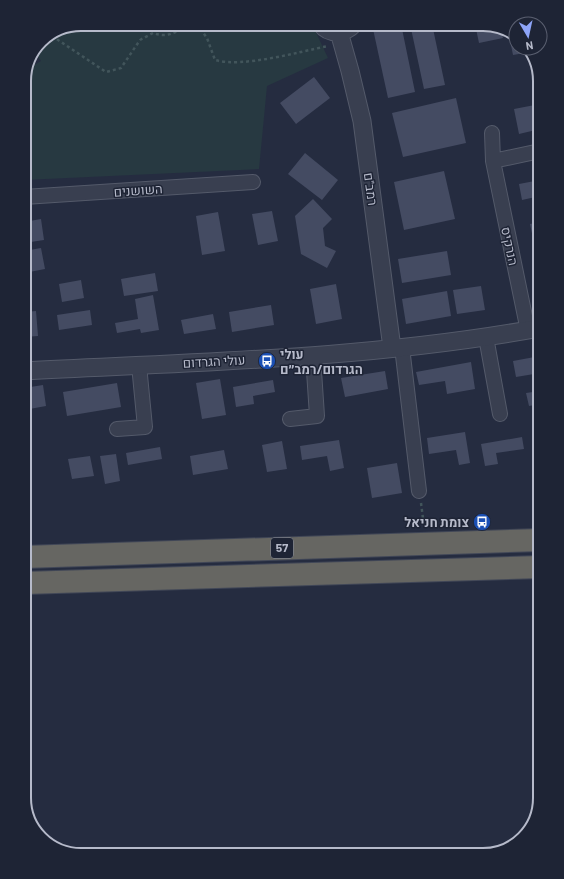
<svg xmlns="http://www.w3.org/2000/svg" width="564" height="879" font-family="Barlow,Heebo,sans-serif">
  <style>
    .green { fill: #273941 }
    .building { fill: #444b62 }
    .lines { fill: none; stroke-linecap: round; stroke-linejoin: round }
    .minor-casing { stroke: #545a6a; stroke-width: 16 }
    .tertiary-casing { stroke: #545a6a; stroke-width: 19 }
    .trunk-casing { stroke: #414757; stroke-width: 24 }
    .path { stroke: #42555b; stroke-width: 2.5; stroke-dasharray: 3 3; stroke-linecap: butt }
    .minor { stroke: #393f50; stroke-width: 14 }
    .tertiary { stroke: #393f50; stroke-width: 17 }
    .trunk { stroke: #666662; stroke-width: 22 }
    .labels { text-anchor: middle; stroke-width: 3; stroke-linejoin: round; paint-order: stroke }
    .shield { fill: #1e2435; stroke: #888d9d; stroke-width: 1 }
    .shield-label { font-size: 12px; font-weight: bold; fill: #b6baca }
    .street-label { font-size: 13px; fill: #b6baca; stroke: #1e2435 }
    .poi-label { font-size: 13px; font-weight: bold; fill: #b6baca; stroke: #1e2435; text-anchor: start }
    .rim { fill: none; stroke: #b6baca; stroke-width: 2 }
  </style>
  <rect width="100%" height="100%" fill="#252c40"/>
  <path class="green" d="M81,24H312L328,58L267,86L259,169L24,180V78L28,69L41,61L35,53L41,41Z"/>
  <path class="building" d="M395,24H401L415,92L388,98L373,29Z
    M410,24H432L445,85L424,89Z
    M475,24H487L501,29L503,38L479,43Z
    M515,34L516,48H527L530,52L513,55L509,35Z
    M314,77L330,98L296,124L280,103Z
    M456,98L466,143L403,157L392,113Z
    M540,104V129L519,134L514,109Z
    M305,153L338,180L322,200L288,174Z
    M444,171L455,219L404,230L394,182Z
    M540,180V196L522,200L519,184Z
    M313,199L332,219L323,228L325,246L336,251L327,268L301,254L295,216Z
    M272,211L278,241L258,245L252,214Z
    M218,212L225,251L202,255L196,216Z
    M41,219L44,240L24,243V222Z
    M540,222V241L534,243L530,224Z
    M41,248L45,269L24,273V251Z
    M447,251L451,275L402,283L398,259Z
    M155,273L158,291L124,296L121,279Z
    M81,280L84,298L62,302L59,284Z
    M336,284L342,319L316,324L310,289Z
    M481,286L485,310L457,314L453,290Z
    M447,291L451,316L406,324L402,299Z
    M153,295L159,330L141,333L140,329L117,333L115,323L138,319L135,299Z
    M271,305L274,325L232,332L229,312Z
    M90,310L92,325L59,330L57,315Z
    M36,311L38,336L24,337V312Z
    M213,314L216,329L184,334L181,320Z
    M540,356V373L516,377L513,361Z
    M471,362L475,389L447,394L445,381L419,385L416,372Z
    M385,371L388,389L345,397L341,378Z
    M220,379L226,415L202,419L196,383Z
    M273,380L275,392L253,396L254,404L236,407L233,387Z
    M117,383L121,407L67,416L63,392Z
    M43,385L46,406L24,410V388Z
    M540,391V404L529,406L526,393Z
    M465,432L470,463L459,465L456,450L429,454L427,438Z
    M522,437L524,449L496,453L498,464L485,466L481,444Z
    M339,440L344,468L330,471L327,456L302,460L300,446Z
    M282,441L287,469L267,472L262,445Z
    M160,447L162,459L128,465L126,453Z
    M224,450L228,469L193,475L190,456Z
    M116,454L120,481L105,484L100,456Z
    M90,456L94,476L72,479L68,459Z
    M397,463L402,493L372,498L367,468Z"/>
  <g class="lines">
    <defs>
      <path id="minor" d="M492,133L493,161L528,331
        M493,161L540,151
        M24,197L253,182
        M486,337L500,414
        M402,347L419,491
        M290,419L317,416L313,356
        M117,429L145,427L139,365"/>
      <path id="tertiary" d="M321,24C329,35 345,34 354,24
        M339,32L350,71L362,121L392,348
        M24,371C196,362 370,359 540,328"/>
      <path id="trunk" d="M24,557L540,540
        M24,583L540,567"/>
    </defs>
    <use href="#minor" class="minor-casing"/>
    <use href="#tertiary" class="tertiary-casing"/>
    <use href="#trunk" class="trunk-casing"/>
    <path class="path" d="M197,24L207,38L215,60C243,68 298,52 328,46
      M52,36L106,72L121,68L140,40L153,33C167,38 176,33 187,24
      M421,503L424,526"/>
    <use href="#minor" class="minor"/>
    <use href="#tertiary" class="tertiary"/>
    <use href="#trunk" class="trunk"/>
  </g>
  <defs>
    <symbol id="bus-disc" viewBox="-11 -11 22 22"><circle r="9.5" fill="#1a4fb4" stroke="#1e2435"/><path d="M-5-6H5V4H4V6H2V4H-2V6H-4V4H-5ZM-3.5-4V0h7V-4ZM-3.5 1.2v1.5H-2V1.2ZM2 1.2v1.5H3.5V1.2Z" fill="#fff"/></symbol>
  </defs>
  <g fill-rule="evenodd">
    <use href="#bus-disc" x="257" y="351" width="20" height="20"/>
    <use href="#bus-disc" x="472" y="512" width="20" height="20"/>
  </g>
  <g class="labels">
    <rect class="shield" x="271" y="538" width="22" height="20" rx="3"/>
    <g class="shield-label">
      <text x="282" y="552">57</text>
    </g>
    <g class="street-label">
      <text transform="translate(371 189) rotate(82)" y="5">רמב"ם</text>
      <text transform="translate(138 190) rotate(-4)" y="5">השושנים</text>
      <text transform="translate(510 246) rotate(78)" y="5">הנרקיס</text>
      <text transform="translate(214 361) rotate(-3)" y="5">עולי הגרדום</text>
    </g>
    <g class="poi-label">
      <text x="280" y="359">עולי<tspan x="280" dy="15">הגרדום/רמב״ם</tspan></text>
      <text x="469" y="527" text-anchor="end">צומת חניאל</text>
    </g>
  </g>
  <path d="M0 0H564V879H0ZM81 31H483A50 50 0 0 1 533 81V798A50 50 0 0 1 483 848H81A50 50 0 0 1 31 798V81A50 50 0 0 1 81 31Z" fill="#1e2435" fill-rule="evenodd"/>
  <path class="rim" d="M81 31H483A50 50 0 0 1 533 81V798A50 50 0 0 1 483 848H81A50 50 0 0 1 31 798V81A50 50 0 0 1 81 31Z"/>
  <g transform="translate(528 36) rotate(171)"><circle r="19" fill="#1e2435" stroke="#5b6071"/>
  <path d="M0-3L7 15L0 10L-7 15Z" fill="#8da4f8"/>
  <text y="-6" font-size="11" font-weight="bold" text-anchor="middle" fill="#b6baca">N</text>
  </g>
</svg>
